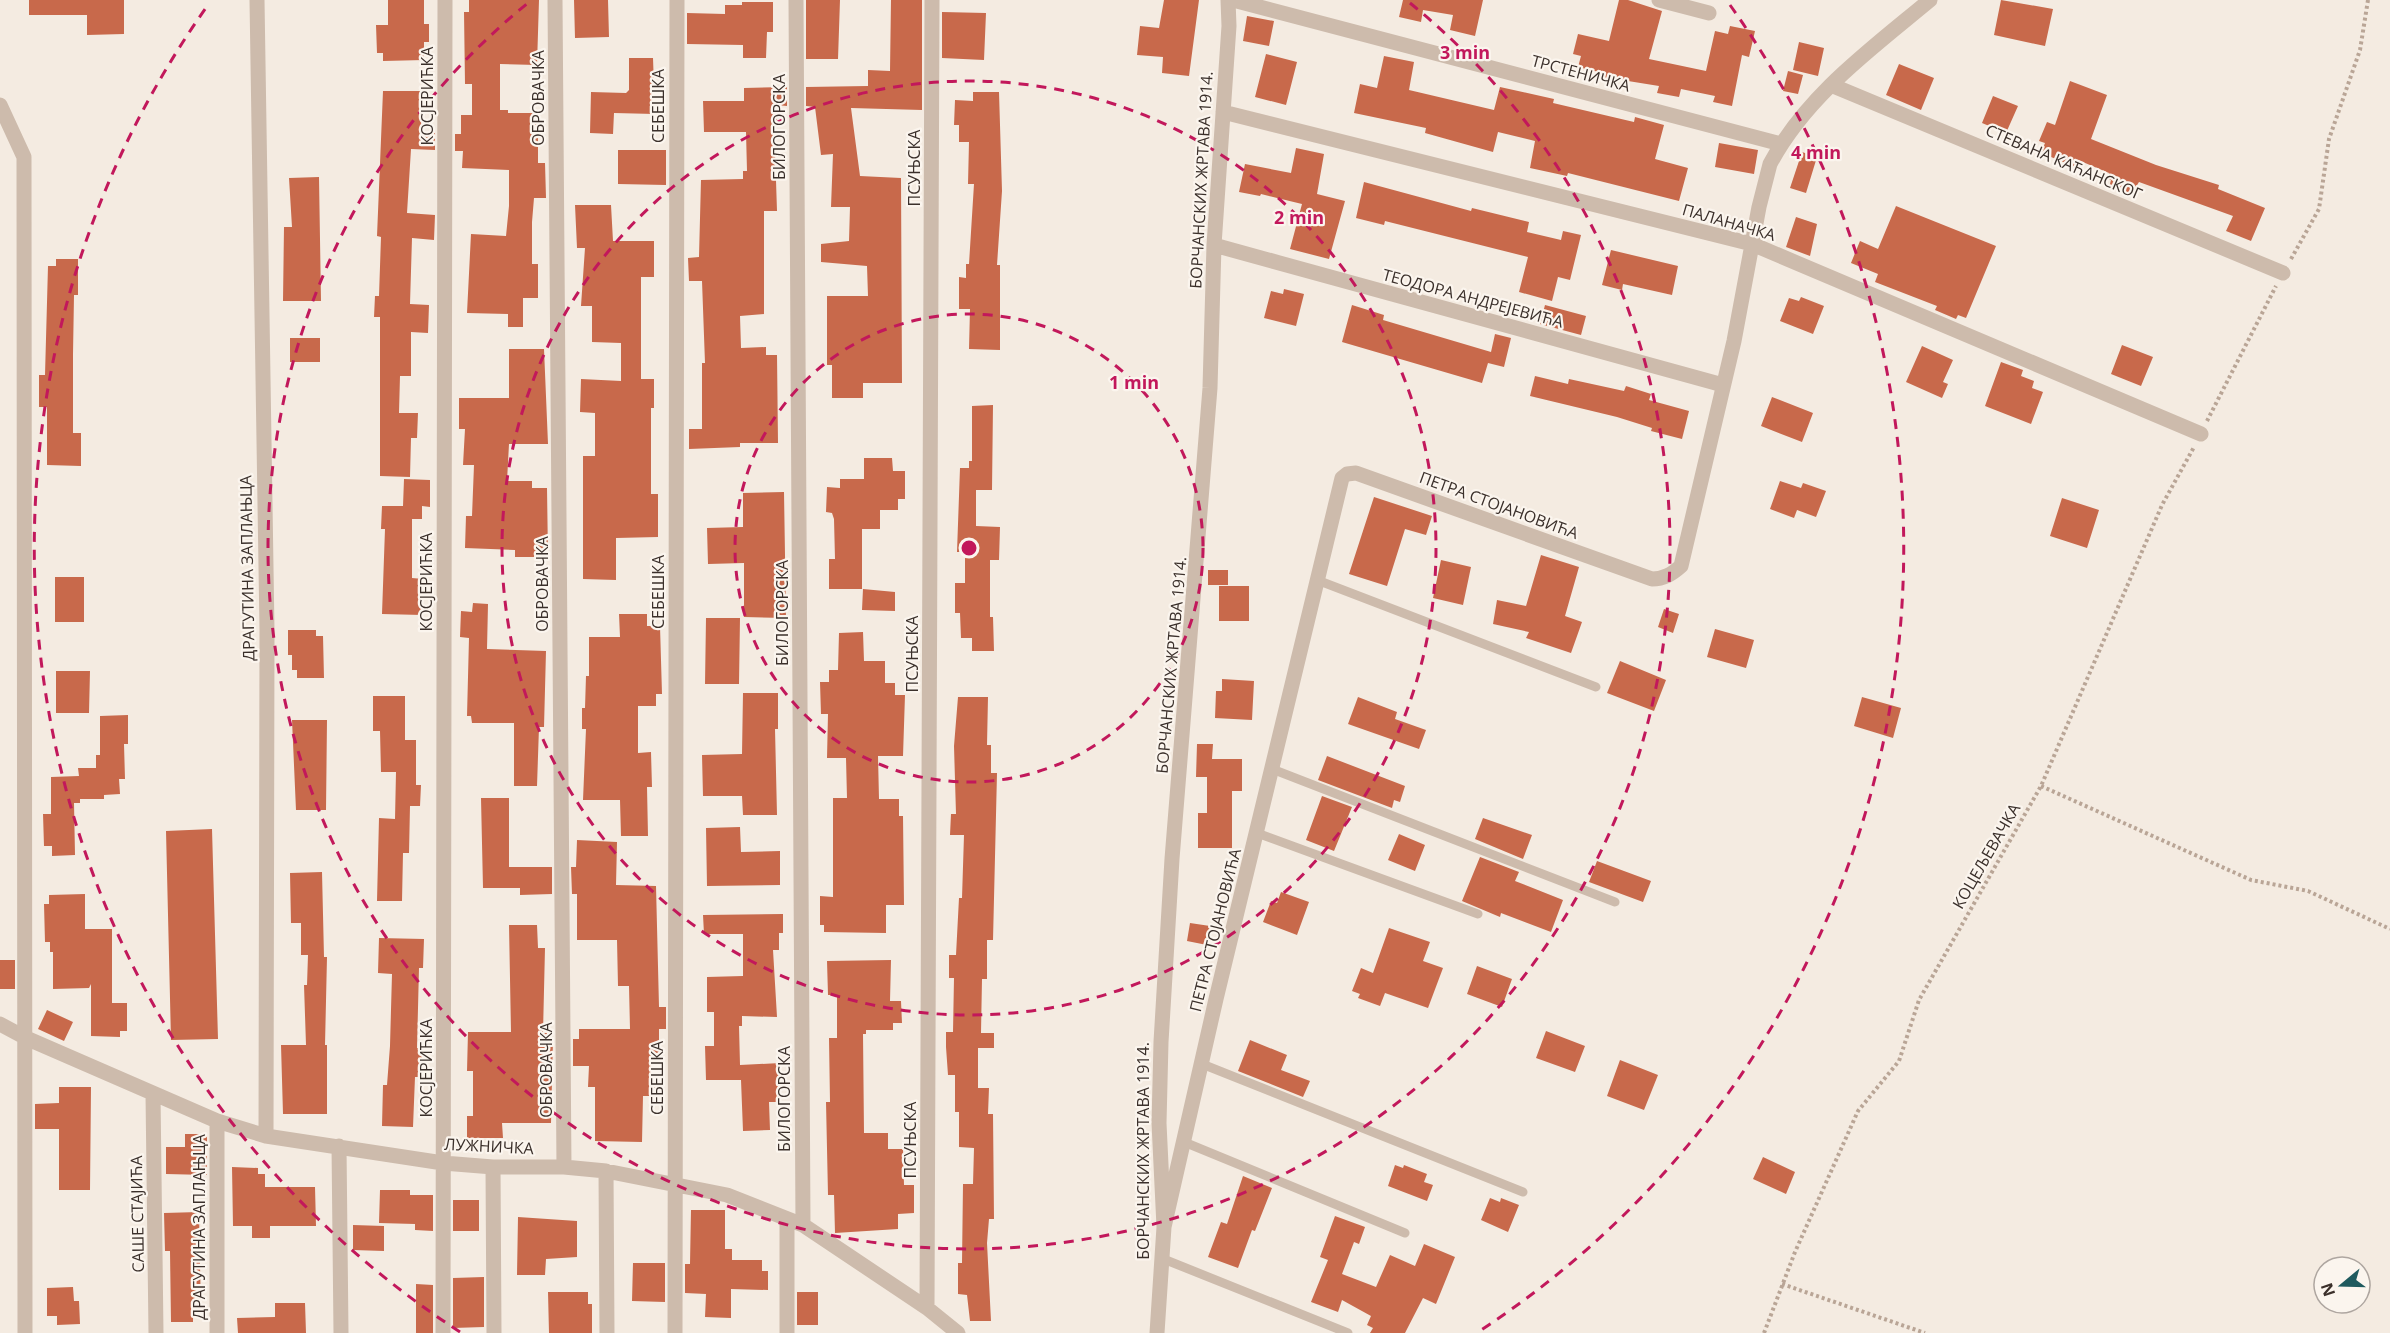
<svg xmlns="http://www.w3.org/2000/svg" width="2390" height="1333" font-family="'Open Sans',sans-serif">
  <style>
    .building { fill: #c8694b }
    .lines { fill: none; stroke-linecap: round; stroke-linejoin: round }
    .path { stroke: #b9a596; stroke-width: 4; stroke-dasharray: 3 3; stroke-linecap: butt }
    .lane { stroke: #cdbbac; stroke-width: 9 }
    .street { stroke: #cdbbac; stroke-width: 15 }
    .ring { fill: none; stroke: #c2185b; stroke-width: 3; stroke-dasharray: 10 8 }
    .labels { text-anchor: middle; stroke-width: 4.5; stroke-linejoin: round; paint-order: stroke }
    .street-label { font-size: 16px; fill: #3b302b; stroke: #fbf5ee }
    .centre { fill: #c2185b; stroke: #fbf5ee; stroke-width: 3 }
    .ring-label { font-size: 18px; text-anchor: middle; font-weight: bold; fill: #c2185b; stroke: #fbf5ee; stroke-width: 4.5; stroke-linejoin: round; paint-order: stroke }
  </style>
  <rect width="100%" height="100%" fill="#f4ebe1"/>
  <path class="building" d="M29,0H124V34L87,35V15H29Z
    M388,0H424V24H429V42H424V60L383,61V53H377L376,25H388Z
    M469,0H539L537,65L500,64V110H508V113H538V163H545L546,198H534L532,222V264H538V298H523V327H508V314L467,313L471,234L506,236L509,206V170L462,168L463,151H455V134H461V115H472V84H465L464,12H469Z
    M574,0H608L609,37L575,38Z
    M806,0H840L838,59H806Z
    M891,0H922V110L851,108L860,176L901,178L902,383H863V398H832V365H827V296H868L867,266L821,262V244L849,241L850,207H831L833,154L821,155L815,107L806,106V87L868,86V70L890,71Z
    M1164,0H1199L1189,76L1162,73L1163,57L1137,55L1140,26L1159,28Z
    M1403,0H1483L1475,36L1450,30L1453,15L1423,10L1421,22L1399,17Z
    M1619,0H1628L1662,11L1649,59L1706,71L1715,31L1728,34L1730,26L1755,31L1749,57L1742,55L1732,106L1713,102L1715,96L1681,89L1679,97L1657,93L1659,86L1597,76L1599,72L1578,67L1581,56L1573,54L1578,34L1609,41Z
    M2001,0L2053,9L2045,46L1994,35Z
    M742,2H773V32H767L766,58H743V45L687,44V13L725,14V5H742Z
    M942,12L986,13L984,60L942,58Z
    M1247,16L1274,21L1269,46L1243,41Z
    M1799,42L1824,48L1818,76L1793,70Z
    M1266,54L1297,62L1286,105L1255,97Z
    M1384,56L1414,62L1409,90L1494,110L1500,87L1554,99L1553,103L1634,122L1635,117L1664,125L1655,159L1688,168L1679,201L1568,173L1567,176L1530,168L1535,141L1498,132L1493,152L1425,133L1426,128L1354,113L1360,84L1377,88Z
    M629,58H653L655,114L614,113L613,134L590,133L591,92L626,93L629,90Z
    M1899,64L1934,78L1921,110L1886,95Z
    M1788,71L1803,75L1798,94L1783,91Z
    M2070,81L2107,95L2091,139L2156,165L2219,185L2218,189L2265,208L2251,241L2226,231L2233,216L2139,182L2130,196L2109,188L2111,180L2107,179L2109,173L2078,160L2076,167L2041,153L2045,143L2039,141L2047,122L2055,125Z
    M787,87V106L777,105V120H774L777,211H764V314L740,316L741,348L766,347V355H777L778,443H740V447L689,449V429H702V363H705L702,281H689L688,258L699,257L701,180L743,179V171H747L746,132H704L703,101H744V88Z
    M383,91H422L421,132L435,133V150L411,149L407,213L435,215L434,240L412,238L410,304L429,305L428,333L411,332V376H400L399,413H418L417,438H411L410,477L380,476V317H374L375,296H379L381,237L377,236Z
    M973,92H999L1002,191L997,265H1000V350L969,349L970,309H959V277L966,278V264H969L974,184H968L969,142H959V125H954L955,100L973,101Z
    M1993,96L2018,106L2006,133L1982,123Z
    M1719,143L1758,150L1754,174L1715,167Z
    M1296,148L1324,154L1317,194L1345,201L1329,259L1290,249L1302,204L1261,194L1260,196L1239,192L1245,164L1291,173Z
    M618,150H666V185L618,184Z
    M1802,152L1817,157L1806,193L1790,188Z
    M319,177L321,301H283L284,227H292L289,178Z
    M1364,182L1471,211L1472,208L1529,222L1527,232L1561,240L1563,231L1581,235L1570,280L1558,277L1552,301L1519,292L1528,257L1385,221L1384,225L1356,218Z
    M575,205H611L613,241H654V277H641V379H654V408H651V494H658V537L616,538V580L583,579V456H595V413L580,412L581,379L621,381V343L592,342V306H581L585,248H577Z
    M1896,206L1996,246L1966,318L1958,315L1956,319L1935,310L1937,306L1875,282L1878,274L1851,263L1860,241L1878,249Z
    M1796,217L1817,224L1810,256L1786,247Z
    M1611,250L1678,266L1672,295L1623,284L1622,290L1602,285Z
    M56,259H78V295H74L73,354V433H81V466L47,465V407H39V375H45L48,266H56Z
    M1284,289L1304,294L1296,326L1264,318L1271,291L1283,294Z
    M1801,297L1824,306L1813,334L1780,321L1789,298L1799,301Z
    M1352,305L1384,315L1383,320L1491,352L1495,334L1511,338L1504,367L1488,363L1482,383L1342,342Z
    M1545,305L1586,316L1581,335L1540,324Z
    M290,338H320V362H290Z
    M2122,345L2153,357L2141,386L2111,374Z
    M1922,346L1953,360L1943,382L1948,384L1942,398L1906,382Z
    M509,349H544L548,444H509L507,481H532V488H547L548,557H515V550L465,548L466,516H472L474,465H463L465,429H459V398H509Z
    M2001,362L2023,370L2021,376L2034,381L2032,388L2043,392L2031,424L1985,406Z
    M1535,376L1568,384L1569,379L1624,391L1626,386L1651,394L1649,400L1689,411L1682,439L1651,431L1652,428L1617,417L1530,396Z
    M1772,397L1813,413L1802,442L1761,426Z
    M993,405L992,490H976V526L1000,527L999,560H990V617H993L994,651H972V638H961L960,613H955V583H965V552H957L960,468H969V461H972V406Z
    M864,458H892L893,471H905V499H898V510H880V529H862V589H829V559H835L834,519L832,513L826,512L827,487L840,488V479H864Z
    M404,479L430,480V507L422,506V519H412V578L423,579L422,615L382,614L385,529H381L382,506H403Z
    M1780,481L1801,488L1803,483L1826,491L1816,517L1797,510L1794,518L1770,509Z
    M784,492L786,618L744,617V563L708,564L707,528L743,527V493Z
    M1374,497L1432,516L1426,535L1405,529L1387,586L1349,574Z
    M2062,498L2099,510L2087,548L2050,536Z
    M1541,555L1579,567L1565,616L1582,622L1571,653L1526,638L1529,632L1493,624L1497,600L1526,606Z
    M1441,560L1471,567L1463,605L1433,598Z
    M1208,570H1228V585H1208Z
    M55,577H84V622H55Z
    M1219,586H1249V621H1219Z
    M863,589L895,592V611L862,610Z
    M473,603L488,604L487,649L546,651L544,727H539L537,786H514V723H472L471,716H467L469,638L460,637L461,611L472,612Z
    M1664,609L1679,614L1673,633L1658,627Z
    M619,614H647V626H660L662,694H656V706H638V753L651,752L652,787H647L648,836H621L620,800H583L586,729H582V708H585L586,676H589V637H620Z
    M706,618H740L739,684H705Z
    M1715,629L1754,640L1746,668L1707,657Z
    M288,630H316V636H323L324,678H297V670H292V655H288Z
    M863,632L864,661H885V683H895V695H905L903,756H878L879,799H899V816H903L904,905H886V933L824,932V925H820V896L833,897V798H847L846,758H827L828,714H821L820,682H829V670H838L839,633Z
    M1620,661L1666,680L1654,711L1607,693Z
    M56,671H90L89,713H56Z
    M1222,679L1254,681L1252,720L1215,718L1216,691H1222Z
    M743,693H778V729H775L777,815H743L742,796H703L702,755L742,754Z
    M373,696H405V740H416V785H421L420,806H410L409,853H403L402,901H377L379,818L395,819L396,772H381L380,731H373Z
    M958,697H988L987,745H991V773H997L993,940H987V979H982L981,1033H994V1048H978V1088H989L988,1114H993L994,1219H989L987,1243L991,1321H970L967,1295L958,1294V1263H962L963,1184H973L974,1148L959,1147V1112H955V1075H948L946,1047V1032H953L954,978H949V955H956L959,898H962L964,835H950L951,814H956L954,746Z
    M1358,697L1397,712L1395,719L1426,730L1419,749L1348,724Z
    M1862,697L1901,708L1893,738L1854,726Z
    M128,715V744H124L125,779H119L120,794L104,795V799H80V803H74L75,855L52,856V846H44L43,814H51V777L79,776L78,768H96V755H100V716Z
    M292,720H327L326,810H296Z
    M1197,744H1213L1212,759H1242V791H1232V848H1198V813H1207V777H1196Z
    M1327,756L1405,786L1400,802L1394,800L1392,808L1318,780Z
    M1322,796L1352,807L1334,851L1306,840Z
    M481,798H509V867H552V894L520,895V888H483Z
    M1483,818L1532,835L1523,859L1475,839Z
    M740,827L741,852L780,851V885L707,886L706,828Z
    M212,829L218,1039L171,1040L166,831Z
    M1399,834L1425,845L1415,871L1388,860Z
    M577,840L617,842L616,885L656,886L659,1007H666V1029H659V1096H643L642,1142L595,1141V1087H588L589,1066H573V1039H579V1029H630L629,986H618L617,940H577V894H572L571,867H576Z
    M1480,857L1519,872L1515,881L1563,900L1551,932L1501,913L1500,917L1462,901Z
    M1597,861L1651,881L1643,902L1589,882Z
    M322,872L324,957H327L325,1045H327V1114H283L281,1045H306L304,985H307L308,955H301V923H291L290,873Z
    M1281,892L1309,902L1297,935L1263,922L1271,901L1277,903Z
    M85,894V929H112V1003H127V1031H120V1037L91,1036V984L89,988L53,989V952H50V942H45L44,904H49V895Z
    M783,914V933H779V950H773L777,1017L742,1016V1026H739L740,1065L780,1063L781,1102H769L770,1130L743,1131L741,1080H706L705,1046H714V1012H707V977L743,976V934H704L703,915Z
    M1190,923L1210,926L1207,945L1187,941Z
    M509,925H537L538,948H545L543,1033H547V1039H553L551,1123H502L503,1138H467V1116H473V1071H467L468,1032H511Z
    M1389,928L1430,942L1423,961L1443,968L1428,1008L1385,993L1380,1006L1358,998L1360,994L1352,991L1361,968L1373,973Z
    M379,938L424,939L423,968H419L417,1048H423L422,1077H415L413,1127L382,1126L383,1085H387L390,1046L392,974L378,973Z
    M0,960H15V989H0Z
    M891,960L890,1001H901L902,1023H893V1030H866V1034H863L864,1133H888V1149H903L904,1185H914V1213L898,1214V1229L835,1233L834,1195H828L826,1102H830L829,1038H837V995H828L827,961Z
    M1477,966L1512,979L1502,1007L1467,994Z
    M47,1010L73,1022L64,1041L38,1029Z
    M1546,1031L1585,1046L1575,1072L1536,1058Z
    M1250,1040L1287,1055L1281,1070L1310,1081L1303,1097L1238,1071Z
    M1620,1060L1658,1075L1644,1110L1607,1096Z
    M59,1087H91L90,1190H59V1129H35V1104L59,1103Z
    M185,1134H207V1175L166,1174V1147H185Z
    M1763,1157L1795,1172L1786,1194L1753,1179Z
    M1395,1165L1403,1168L1404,1165L1427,1174L1424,1182L1433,1185L1427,1201L1388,1186Z
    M232,1167L258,1168V1174H265V1187H315L316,1226H270V1238H252V1226H233Z
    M1243,1176L1272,1188L1255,1231L1252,1230L1238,1268L1208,1257L1221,1222L1227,1224Z
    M380,1190H410V1195H433V1231L415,1230V1224L379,1223Z
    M1490,1198L1500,1202L1501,1198L1519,1205L1508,1232L1481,1220Z
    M453,1200H479V1231H453Z
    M691,1210H725V1249H732V1260H762V1271H768V1290L731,1289V1318L705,1317L706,1294L685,1293V1264H690Z
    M199,1212L201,1314H193V1322H171L170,1251H165L164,1213Z
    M1335,1216L1365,1227L1359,1244L1354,1242L1342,1274L1376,1287L1390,1255L1415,1266L1424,1244L1455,1257L1436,1304L1423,1298L1405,1333H1370L1373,1328L1367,1325L1371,1316L1342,1300L1338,1312L1311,1302L1328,1260L1320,1257Z
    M518,1217L577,1221V1257L546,1259L545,1275H517Z
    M353,1225L384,1226V1251L353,1250Z
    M633,1263H665V1302L632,1301Z
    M484,1277V1327L453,1328V1278Z
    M416,1284L433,1285V1333H416Z
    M73,1287L74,1301H79L80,1324L57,1325V1316H47V1288Z
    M548,1292H588V1304H592V1333H549Z
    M797,1292H818V1325H797Z
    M275,1303H305L306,1333H238L237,1318L275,1317Z"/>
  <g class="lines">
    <path class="path" d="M2291,259L2319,209L2329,139L2360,50L2368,0
      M2207,421L2276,286
      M2041,786L2251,880L2308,891L2390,929
      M1782,1284L1925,1333
      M1764,1333L1795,1252L1858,1111L1899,1061L1919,1000L2041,786L2162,505L2194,447"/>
    <path class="lane" d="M1317,580L1596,687
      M1272,769L1615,902
      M1257,833L1478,914
      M1202,1064L1523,1192
      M1184,1142L1405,1233
      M1161,1258L1348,1333"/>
    <path class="street" d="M257,0L267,630L266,1136
      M555,0L564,1167
      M796,0L803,1225
      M1233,0L1781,144
      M1659,0L1709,13
      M1831,85L2283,273
      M0,105L24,157L25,1333
      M1223,112L1752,244L2201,434
      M1214,245L1723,385
      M0,1024L26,1038L217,1121L266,1136L443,1163L493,1167H564L606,1171L727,1195L803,1225L927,1308L958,1333
      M153,1094L156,1333
      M217,1121V1333
      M339,1146L341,1333
      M493,1167L494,1333
      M606,1171L607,1333
      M1164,1227L1216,999L1342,478L1347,474L1356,473L1652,579C1664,579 1672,574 1681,566L1734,341L1759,207L1770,164C1806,96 1871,49 1930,0
      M927,1308L932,0
      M443,1333L445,0
      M675,1333L677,0
      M787,1333V1219
      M1157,1333L1164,1227L1159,1123L1161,1042L1172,859L1210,388L1214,245L1229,26L1228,0"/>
  </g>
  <g class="ring">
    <circle cx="969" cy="548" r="234"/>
    <circle cx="969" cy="548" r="467"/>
    <path d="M1410 3A701 701 0 1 1 528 3"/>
    <path d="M460 1332A935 935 0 0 1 208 5M1730 5A935 935 0 0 1 1478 1332"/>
  </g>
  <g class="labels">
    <g class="street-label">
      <text transform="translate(1581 73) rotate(15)" y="6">ТРСТЕНИЧКА</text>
      <text transform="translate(427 96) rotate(-90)" y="6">КОСЈЕРИЋКА</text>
      <text transform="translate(538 98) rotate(-90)" y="6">ОБРОВАЧКА</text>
      <text transform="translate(658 106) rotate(-90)" y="6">СЕБЕШКА</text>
      <text transform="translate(779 127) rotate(-90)" y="6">БИЛОГОРСКА</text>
      <text transform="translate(2064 162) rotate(23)" y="6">СТЕВАНА КАЋАНСКОГ</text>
      <text transform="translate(914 168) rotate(-90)" y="6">ПСУЊСКА</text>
      <text transform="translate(1201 180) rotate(-87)" y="6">БОРЧАНСКИХ ЖРТАВА 1914.</text>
      <text transform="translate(1729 222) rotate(16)" y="6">ПАЛАНАЧКА</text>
      <text transform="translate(1473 298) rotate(15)" y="6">ТЕОДОРА АНДРЕЈЕВИЋА</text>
      <text transform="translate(1499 505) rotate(20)" y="6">ПЕТРА СТОЈАНОВИЋА</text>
      <text transform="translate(247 568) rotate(-91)" y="6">ДРАГУТИНА ЗАПЛАЊЦА</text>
      <text transform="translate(426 582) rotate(-90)" y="6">КОСЈЕРИЋКА</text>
      <text transform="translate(542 584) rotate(-90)" y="6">ОБРОВАЧКА</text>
      <text transform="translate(658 592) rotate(-90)" y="6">СЕБЕШКА</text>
      <text transform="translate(782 613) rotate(-90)" y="6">БИЛОГОРСКА</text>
      <text transform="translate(912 654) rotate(-90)" y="6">ПСУЊСКА</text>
      <text transform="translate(1171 665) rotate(-85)" y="6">БОРЧАНСКИХ ЖРТАВА 1914.</text>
      <text transform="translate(1986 856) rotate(-60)" y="6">КОЦЕЉЕВАЧКА</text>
      <text transform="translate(1215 930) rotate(-76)" y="6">ПЕТРА СТОЈАНОВИЋА</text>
      <text transform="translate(426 1068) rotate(-90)" y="6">КОСЈЕРИЋКА</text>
      <text transform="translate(546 1070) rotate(-90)" y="6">ОБРОВАЧКА</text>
      <text transform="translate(657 1078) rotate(-90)" y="6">СЕБЕШКА</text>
      <text transform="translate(784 1099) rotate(-90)" y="6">БИЛОГОРСКА</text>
      <text transform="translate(910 1140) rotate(-90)" y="6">ПСУЊСКА</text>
      <text transform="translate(489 1146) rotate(3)" y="6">ЛУЖНИЧКА</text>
      <text transform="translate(1143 1151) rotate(-90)" y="6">БОРЧАНСКИХ ЖРТАВА 1914.</text>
      <text transform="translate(137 1214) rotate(-91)" y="6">САШЕ СТАЈИЋА</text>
      <text transform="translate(199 1227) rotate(-90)" y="6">ДРАГУТИНА ЗАПЛАЊЦА</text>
    </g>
  </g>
  <circle cx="969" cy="548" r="9" class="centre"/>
  <g class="ring-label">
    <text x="1465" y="59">3 min</text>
    <text x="1816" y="159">4 min</text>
    <text x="1299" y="224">2 min</text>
    <text x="1134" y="389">1 min</text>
  </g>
  <g transform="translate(2342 1285) rotate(251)"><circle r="28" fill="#fbf5ee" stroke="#aea6a0" stroke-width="1.5"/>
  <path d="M0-4.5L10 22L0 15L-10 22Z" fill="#1f5a5e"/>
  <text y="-9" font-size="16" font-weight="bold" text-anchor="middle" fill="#3b302b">N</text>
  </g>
</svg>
